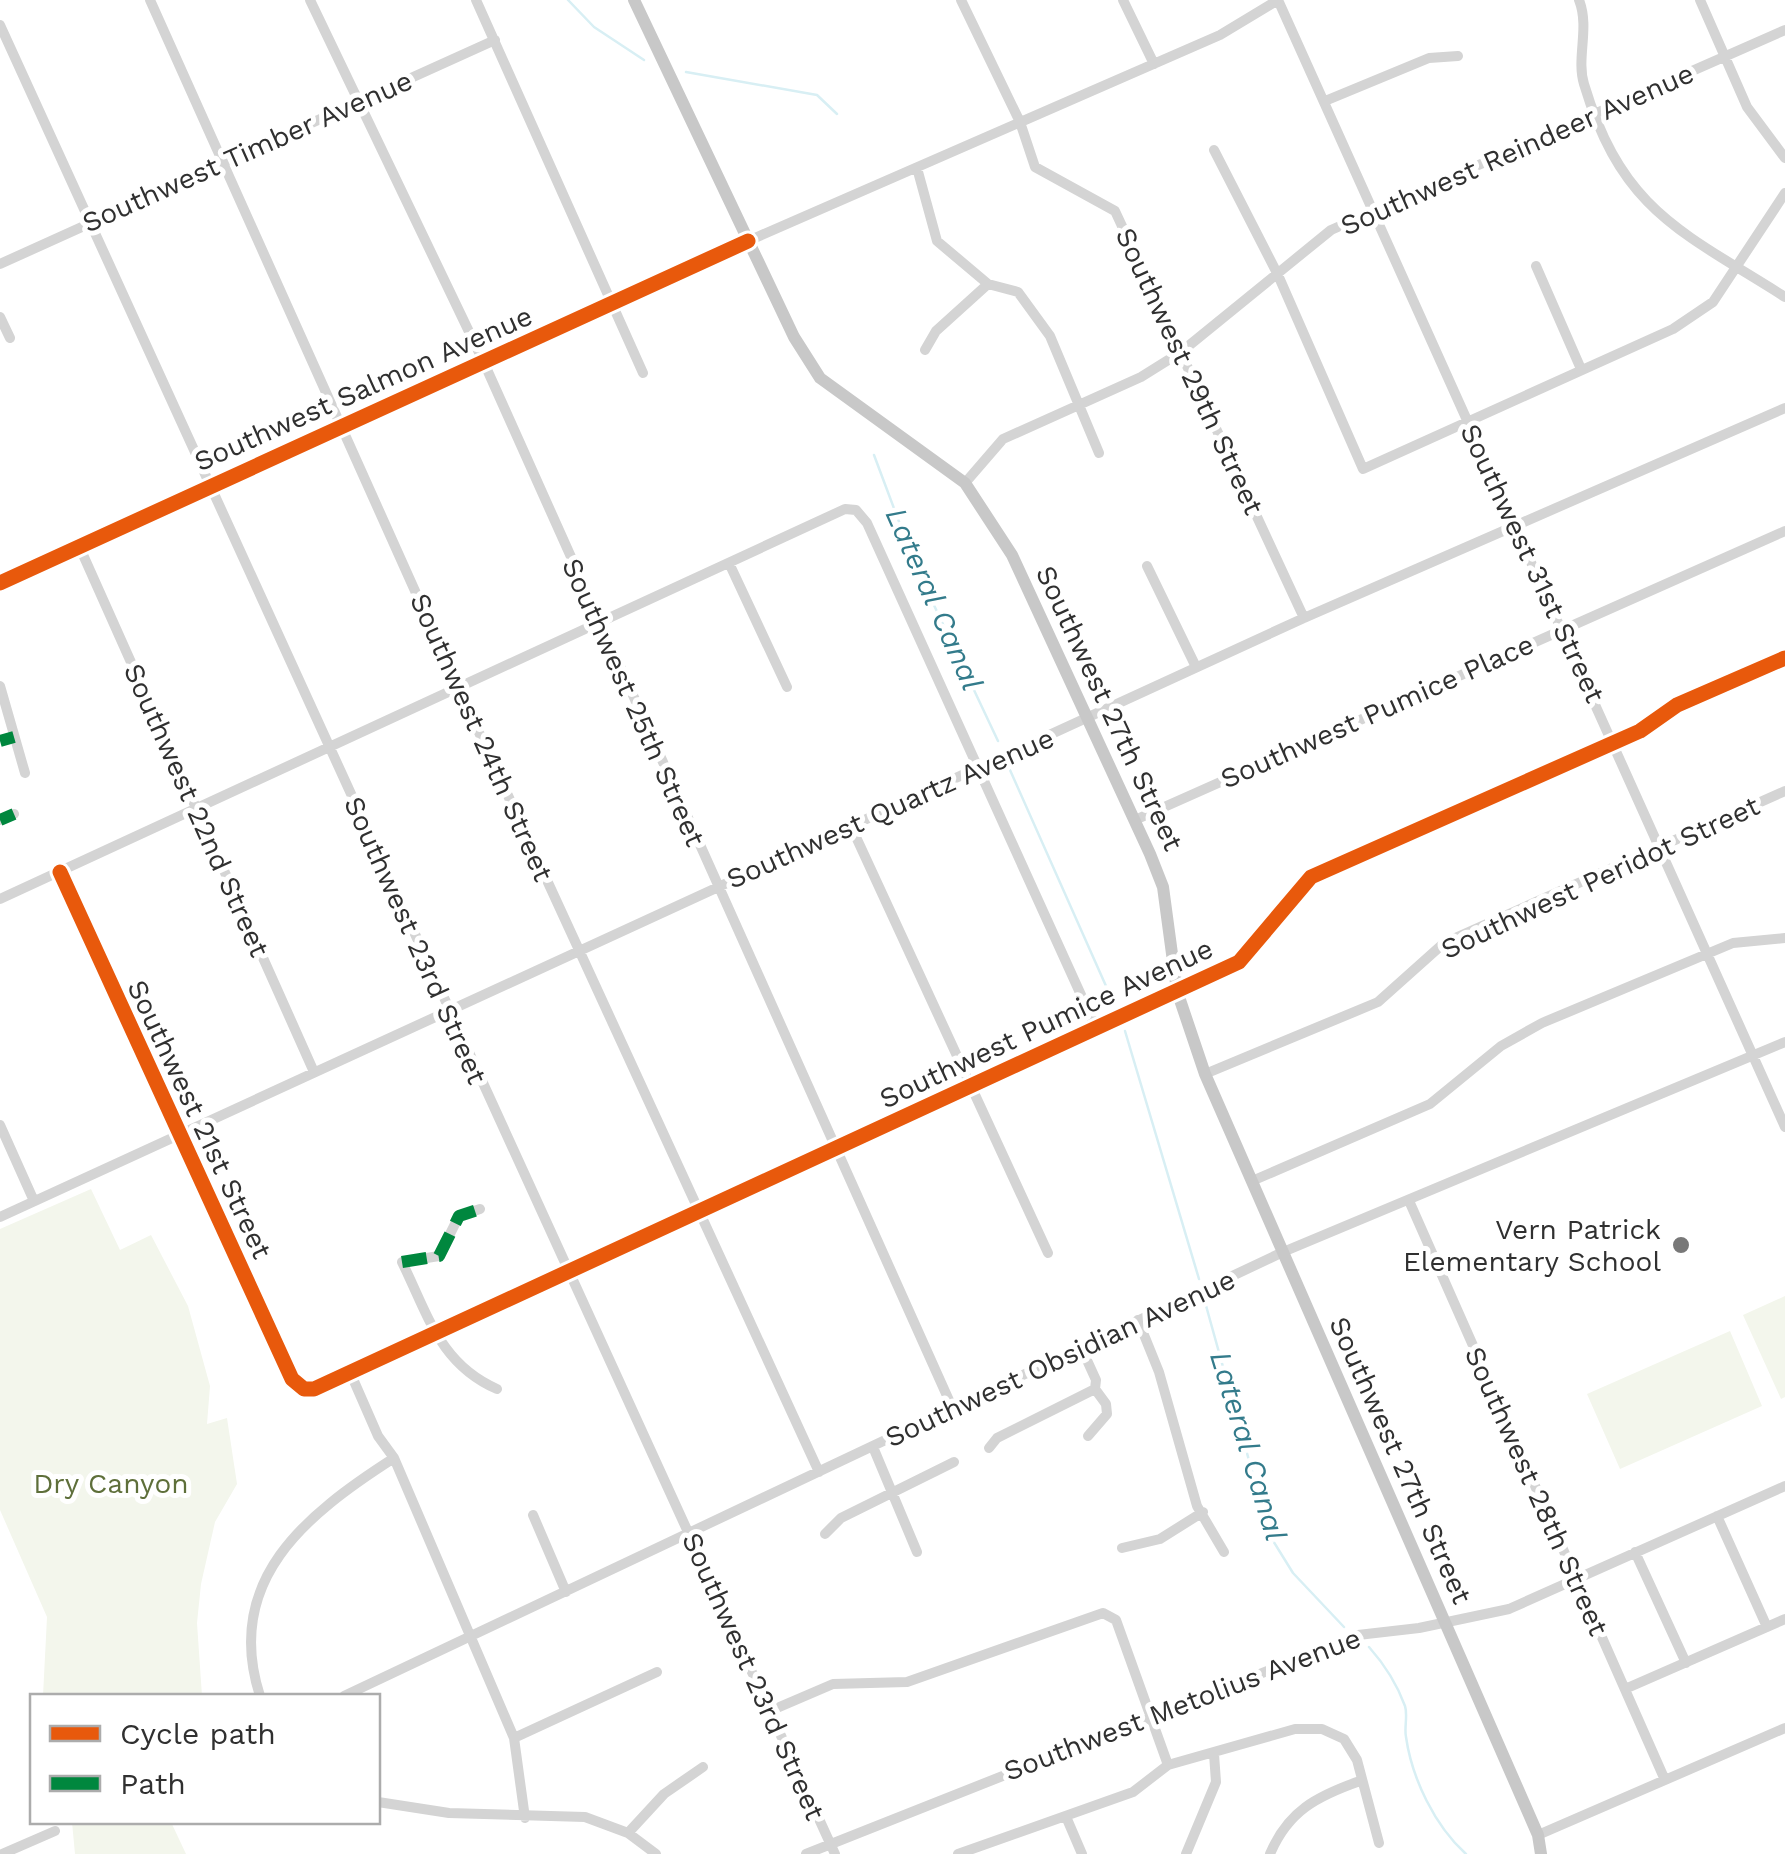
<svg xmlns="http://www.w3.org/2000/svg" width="1785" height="1854" font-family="'Work Sans',sans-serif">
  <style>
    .green { fill: #f3f6ec }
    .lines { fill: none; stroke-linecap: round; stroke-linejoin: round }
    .stream { stroke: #d8eff4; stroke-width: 2.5 }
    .minor { stroke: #d4d4d4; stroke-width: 10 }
    .major { stroke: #c8c8c8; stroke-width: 12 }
    .quiet { stroke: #00873e; stroke-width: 12; stroke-dasharray: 25 12; stroke-linecap: butt }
    .cycleway-casing { stroke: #fff; stroke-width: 21 }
    .cycleway { stroke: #e8590c; stroke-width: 15 }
    .poi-dot { fill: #787878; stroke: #fff; stroke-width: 4 }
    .labels { text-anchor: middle; stroke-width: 10; stroke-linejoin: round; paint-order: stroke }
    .street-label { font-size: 28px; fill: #303030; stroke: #fff }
    .poi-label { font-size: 28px; fill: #303030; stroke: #fff; text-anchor: end }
    .park-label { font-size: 28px; fill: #5e6f3a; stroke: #fff }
    .water-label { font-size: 30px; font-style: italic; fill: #337b8b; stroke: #fff }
  </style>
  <rect width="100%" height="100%" fill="#fff"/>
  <path class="green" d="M91,1189L120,1250L151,1235L188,1306L210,1386L207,1424L227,1418L237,1484L215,1522L201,1584L197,1623L202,1696H43L47,1617L0,1510V1229Z
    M1785,1296V1397L1781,1399L1743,1315Z
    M1730,1331L1762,1406L1620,1469L1587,1394Z
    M72,1822H171L186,1854H75Z"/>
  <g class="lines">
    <path class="stream" d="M568,0L594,27L644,60
      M686,72L817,95L837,114
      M874,455L916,567L998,741
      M1010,770L1114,1004
      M1125,1031L1199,1279
      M1205,1302L1270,1536L1293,1573L1344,1627
      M1369,1647C1385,1665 1397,1684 1405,1706C1408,1715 1404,1728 1406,1737C1412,1779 1435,1826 1466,1854"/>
    <path class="minor" d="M150,0L459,689L819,1472
      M310,0L485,365L952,1407
      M476,0L643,373
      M961,0L1020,122L1035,167L1115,211L1304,618
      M1123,0L1154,64
      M1278,0L1785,1127
      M1579,0C1590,28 1576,58 1584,84C1622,211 1681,231 1785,297
      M1700,0L1747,107L1785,158
      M0,25L835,1854
      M1325,101L1429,58L1458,56
      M1214,150L1278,275L1363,469L1673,329L1713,302L1785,193
      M917,168L937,241L988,284L1018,292L1050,336L1099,453
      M748,241L1220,35L1278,0
      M0,264L495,40
      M1536,266L1581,369
      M0,317L10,338
      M925,350L936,331L988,284
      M965,483L1003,439L1141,377L1181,352L1331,230L1785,30
      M80,548L314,1072
      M729,563L787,687
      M1147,566L1196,667
      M0,686L25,773
      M0,820L14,814
      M1135,820L1785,531
      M850,824L1048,1253
      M60,872L292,1379L304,1389H314L1239,962L1311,877L1640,731L1677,705L1785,658
      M0,899L845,509L856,510L867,523L1096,1028
      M1205,1074L1378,1002L1444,943L1785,791
      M0,1125L34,1201
      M1252,1181L1430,1104L1501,1046L1542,1023L1733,943L1785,938
      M1410,1203L1665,1780
      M480,1209L459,1216L439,1256L402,1262C428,1315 440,1364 497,1389
      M0,1217L1304,618L1785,408
      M1138,1320L1159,1372L1197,1506L1224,1552
      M350,1372L378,1436L394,1458L514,1738L525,1818
      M1088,1436L1107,1414L1106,1404L1095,1389
      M873,1447L917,1552
      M989,1448L997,1438L1095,1389L1096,1380L1081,1347
      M533,1515L566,1592
      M1717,1516L1767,1627
      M825,1534L841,1518L954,1462
      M1122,1548L1160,1539L1203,1512
      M1635,1552L1686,1663
      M1625,1689L1785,1619
      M260,1696C223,1581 305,1515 394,1458
      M344,1696L1283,1252L1785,1042
      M770,1711L833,1684L907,1682L1103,1613L1116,1620L1168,1765
      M514,1738L657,1672
      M378,1802L449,1813L585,1817L628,1833L656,1854
      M1067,1819L1082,1854
      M628,1833L664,1794L703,1767
      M1538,1835L1785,1728
      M2,1854L55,1831
      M806,1854L1358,1635L1419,1628L1509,1609L1785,1486
      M958,1854L1133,1792L1168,1765L1295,1729H1322L1344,1739L1357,1760L1379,1843
      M1186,1854L1216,1782L1214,1754
      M1270,1854C1288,1811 1317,1796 1360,1781"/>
    <path class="major" d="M634,0L794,337L820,378L965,483L1012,555L1150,854L1163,887L1177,991L1205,1074L1538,1835L1541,1854
      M0,583L748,241"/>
    <path class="quiet" d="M0,741L14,737
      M0,820L14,814
      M402,1262L439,1256L459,1216L480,1209"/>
    <defs>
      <path id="cycleway" d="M0,583L748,241
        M60,872L292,1379L304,1389H314L1239,962L1311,877L1640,731L1677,705L1785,658"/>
    </defs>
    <use href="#cycleway" class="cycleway-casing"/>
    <use href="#cycleway" class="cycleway"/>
  </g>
  <circle class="poi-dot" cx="1681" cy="1245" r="10"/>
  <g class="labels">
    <g class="street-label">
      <text transform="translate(1517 149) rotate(-24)" y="10">Southwest Reindeer Avenue</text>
      <text transform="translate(247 151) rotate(-24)" y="10">Southwest Timber Avenue</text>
      <text transform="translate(1190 371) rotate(65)" y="10">Southwest 29th Street</text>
      <text transform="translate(363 388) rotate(-24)" y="10">Southwest Salmon Avenue</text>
      <text transform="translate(1533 563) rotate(65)" y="10">Southwest 31st Street</text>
      <text transform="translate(634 702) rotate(66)" y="10">Southwest 25th Street</text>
      <text transform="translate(1110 708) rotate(65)" y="10">Southwest 27th Street</text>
      <text transform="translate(1377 711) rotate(-24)" y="10">Southwest Pumice Place</text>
      <text transform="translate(482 737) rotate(66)" y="10">Southwest 24th Street</text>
      <text transform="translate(890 808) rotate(-24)" y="10">Southwest Quartz Avenue</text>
      <text transform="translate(197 810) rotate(66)" y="10">Southwest 22nd Street</text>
      <text transform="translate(1600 877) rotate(-25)" y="10">Southwest Peridot Street</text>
      <text transform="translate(416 940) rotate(66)" y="10">Southwest 23rd Street</text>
      <text transform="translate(1046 1023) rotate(-25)" y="10">Southwest Pumice Avenue</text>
      <text transform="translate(200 1119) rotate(65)" y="10">Southwest 21st Street</text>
      <text transform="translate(1060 1358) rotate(-25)" y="10">Southwest Obsidian Avenue</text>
      <text transform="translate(1401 1460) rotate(66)" y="10">Southwest 27th Street</text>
      <text transform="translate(1537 1491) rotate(66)" y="10">Southwest 28th Street</text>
      <text transform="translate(754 1676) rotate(66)" y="10">Southwest 23rd Street</text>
      <text transform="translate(1182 1704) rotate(-21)" y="10">Southwest Metolius Avenue</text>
    </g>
    <g class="poi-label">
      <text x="1661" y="1239">Vern Patrick<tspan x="1661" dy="32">Elementary School</tspan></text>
    </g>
    <g class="park-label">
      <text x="111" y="1493">Dry Canyon</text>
    </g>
    <g class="water-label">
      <text transform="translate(934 599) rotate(66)" y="10">Lateral Canal</text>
      <text transform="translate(1248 1446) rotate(73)" y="10">Lateral Canal</text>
    </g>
  </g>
  <rect x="30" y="1694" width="350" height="130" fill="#ffffff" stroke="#acacac" stroke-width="2.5"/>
  <rect x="50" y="1726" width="50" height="15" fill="#e8590c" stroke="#acacac" stroke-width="2.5"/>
  <text x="120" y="1744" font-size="30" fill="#303030">Cycle path</text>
  <rect x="50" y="1776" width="50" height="15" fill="#00873e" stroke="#acacac" stroke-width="2.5"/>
  <text x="120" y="1794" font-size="30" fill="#303030">Path</text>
</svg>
